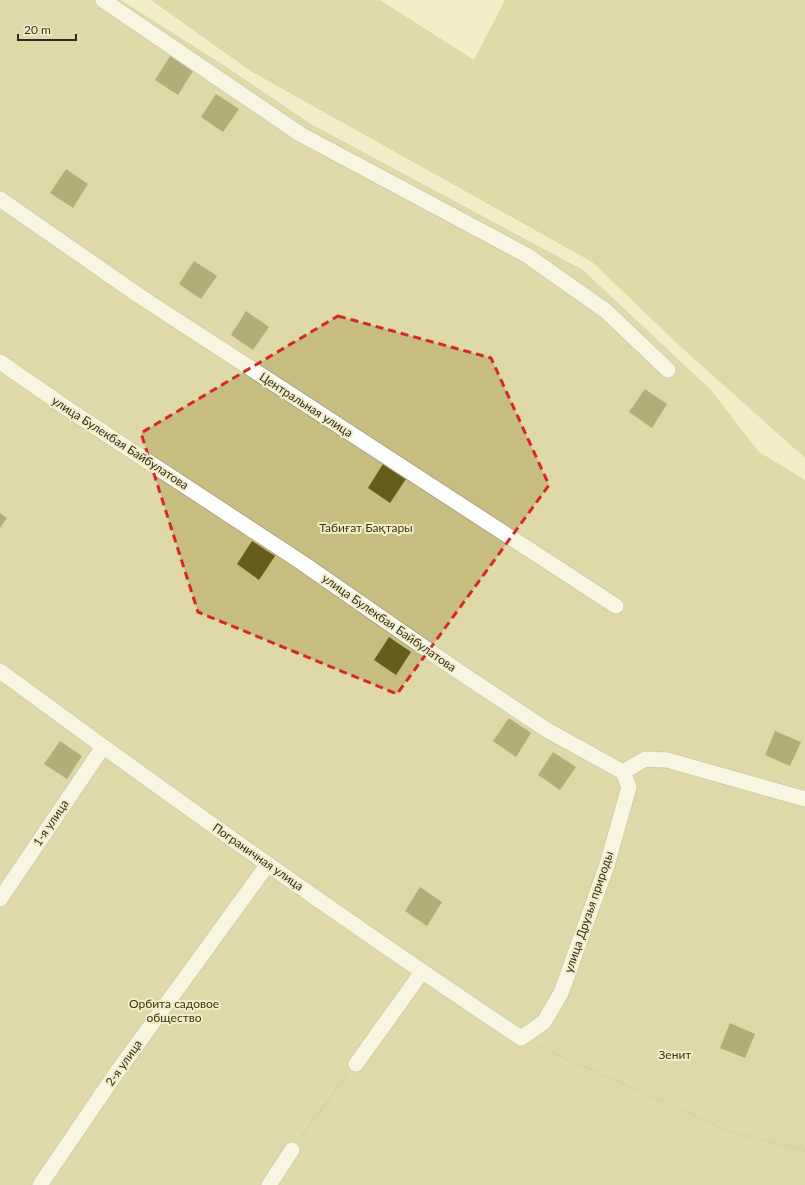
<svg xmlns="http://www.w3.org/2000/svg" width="805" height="1185" font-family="Lato,sans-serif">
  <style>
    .green { fill: #c7bd81 }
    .building { fill: #675d1b }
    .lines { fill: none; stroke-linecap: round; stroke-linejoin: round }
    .minor-casing { stroke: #aca683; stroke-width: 17 }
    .path { stroke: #b2ae90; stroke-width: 2.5; stroke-dasharray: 3 2; stroke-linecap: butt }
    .minor { stroke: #fff; stroke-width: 15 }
    .marked { fill: none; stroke: #d62828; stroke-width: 3; stroke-dasharray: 8 5; stroke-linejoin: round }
    .labels { text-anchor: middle; stroke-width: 4; stroke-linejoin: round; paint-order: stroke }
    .street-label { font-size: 12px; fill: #2f2d1f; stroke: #f3eec8 }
    .park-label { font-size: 12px; fill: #39330f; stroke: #f3eec8 }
  </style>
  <rect width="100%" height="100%" fill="#f3eec8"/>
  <path class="green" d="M0,0H121L228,68L311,124L583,270L710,389L759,452L805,480V1185H0Z
    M151,0H380L474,60L505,0H805V458L683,349L592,262L252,72Z"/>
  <path class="building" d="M170,56L193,71L178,95L155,80Z
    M216,94L239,109L223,132L201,117Z
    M66,169L88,184L73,208L50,193Z
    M194,261L217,276L201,299L179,284Z
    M246,311L269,327L253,350L231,335Z
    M645,389L667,404L652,428L629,412Z
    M383,464L406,479L390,503L368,488Z
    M0,513L7,518L0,528Z
    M252,541L275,556L259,580L237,564Z
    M389,637L411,652L396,675L374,660Z
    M509,718L531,733L516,757L493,741Z
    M775,731L801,742L790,766L765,755Z
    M60,741L82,756L67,779L44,764Z
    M553,752L576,767L560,790L538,775Z
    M420,887L442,902L427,926L405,911Z
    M730,1023L755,1034L745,1058L720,1048Z"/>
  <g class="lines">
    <defs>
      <path id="minor" d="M103,0L300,134L528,256L606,311L668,370
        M0,199L141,297L616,606
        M0,362L68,409L301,562L458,671L547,730L623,772L645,759L667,760L805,799
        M0,671C171,797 344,920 521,1038L544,1022L561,993L607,865L629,787L623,772
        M0,899L103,747
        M356,1064L422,972
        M40,1185L117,1072L268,864
        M269,1185L292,1150"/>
    </defs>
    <use href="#minor" class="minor-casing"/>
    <path class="path" d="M538,1046L729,1131L805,1151
      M302,1136L346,1077"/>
    <use href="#minor" class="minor"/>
  </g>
  <path d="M0 0H805V1185H0ZM338,316L491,358L549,485L397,694L198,612L141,433Z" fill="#f3eec8" fill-opacity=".55" fill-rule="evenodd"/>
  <path class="marked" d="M338,316L491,358L549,485L397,694L198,612L141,433Z"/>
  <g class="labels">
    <g class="street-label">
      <text transform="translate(306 405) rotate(33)" y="4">Центральная улица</text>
      <text transform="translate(120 443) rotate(33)" y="4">улица Булекбая Байбулатова</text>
      <text transform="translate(389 623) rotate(35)" y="4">улица Булекбая Байбулатова</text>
      <text transform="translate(51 823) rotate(-56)" y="4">1-я улица</text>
      <text transform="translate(258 857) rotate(35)" y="4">Пограничная улица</text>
      <text transform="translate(589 912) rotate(-71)" y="4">улица Друзья природы</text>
      <text transform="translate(124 1063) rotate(-55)" y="4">2-я улица</text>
    </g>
    <g class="park-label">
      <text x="366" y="532">Табиғат Бақтары</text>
      <text x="174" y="1008">Орбита садовое<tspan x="174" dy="14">общество</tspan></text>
      <text x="675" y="1059">Зенит</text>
    </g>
  </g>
  <path d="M18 34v6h58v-6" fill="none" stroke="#2f2d1f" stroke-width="2"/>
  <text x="24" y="34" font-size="12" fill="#2f2d1f" stroke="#f3eec8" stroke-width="3" paint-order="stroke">20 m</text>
</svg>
